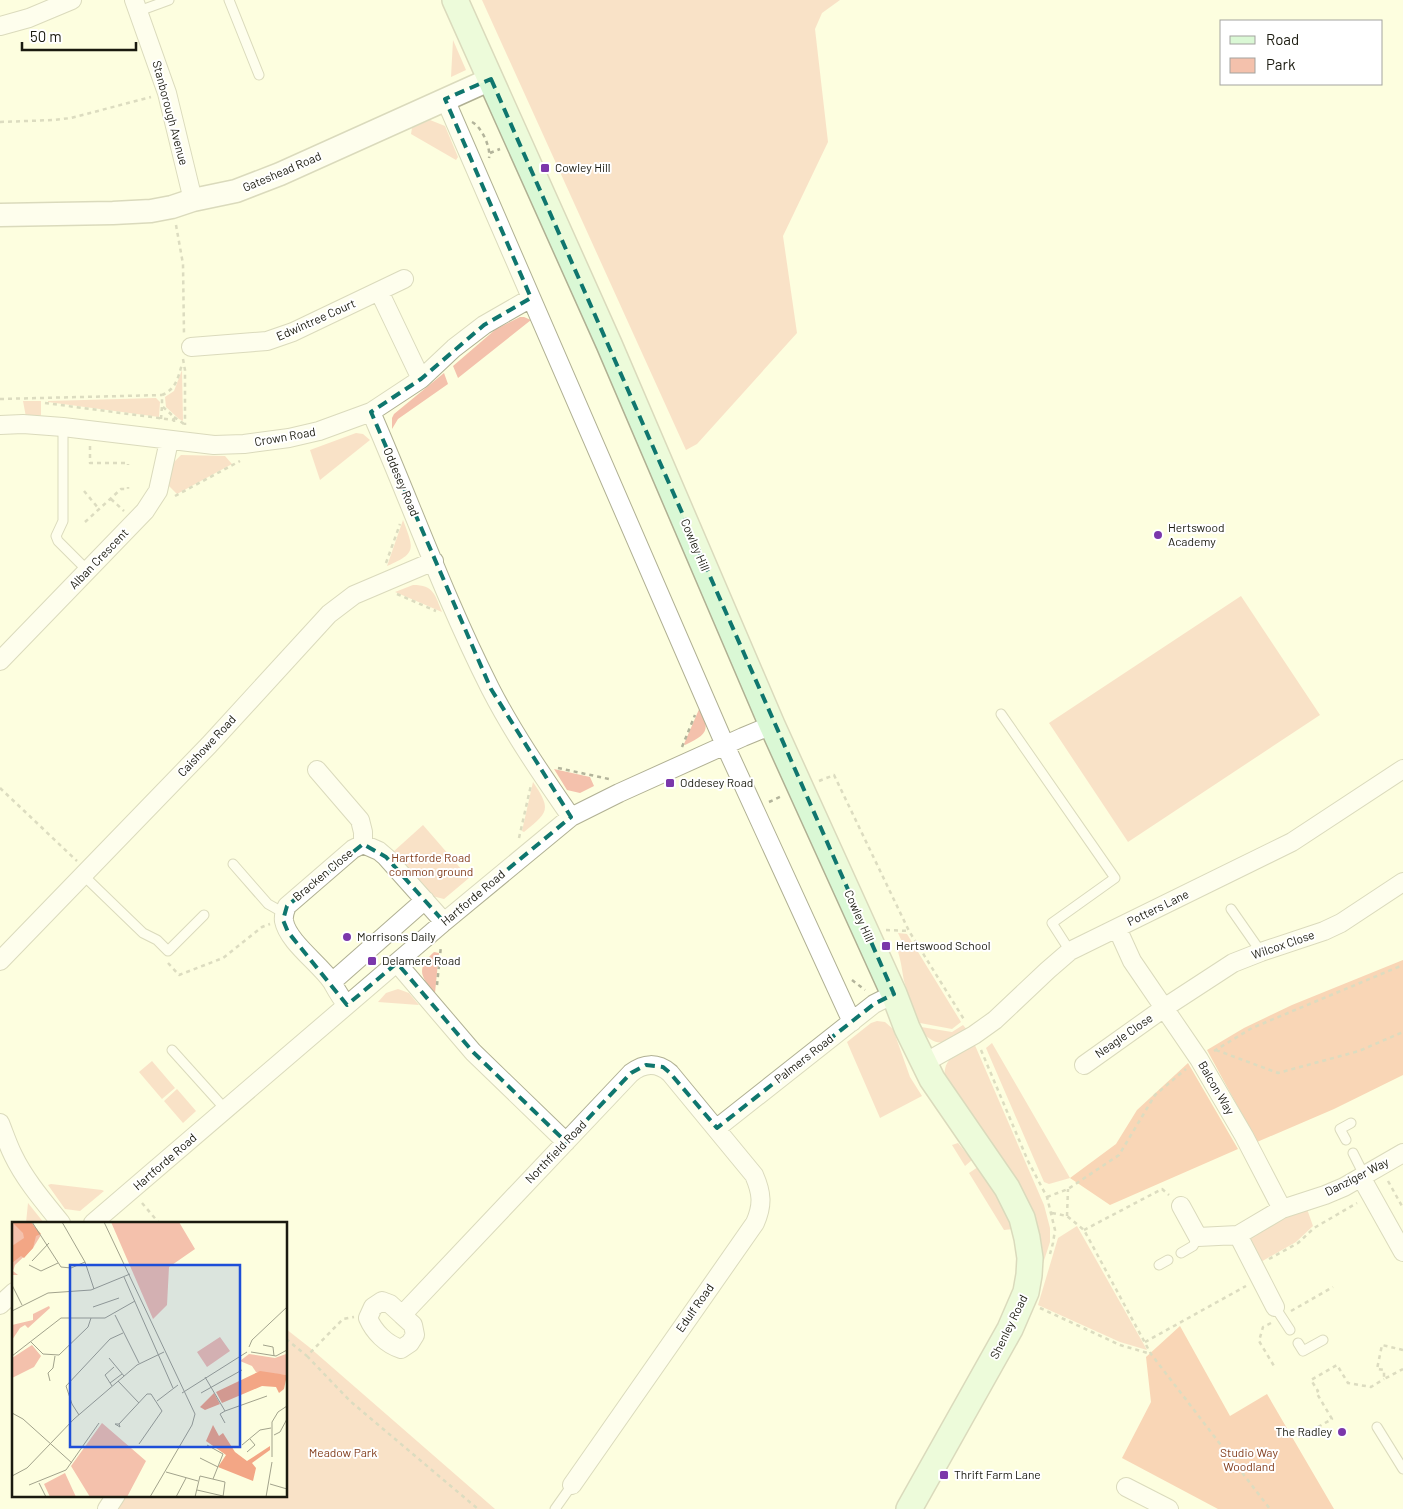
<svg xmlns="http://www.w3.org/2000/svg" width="1403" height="1509" font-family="Barlow,sans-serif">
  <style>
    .green { fill: #f4c1ac }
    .forest { fill: #f3a685 }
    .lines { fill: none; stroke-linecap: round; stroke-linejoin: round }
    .service-casing { stroke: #b0b093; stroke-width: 11 }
    .minor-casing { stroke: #b0b093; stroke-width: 20 }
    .tertiary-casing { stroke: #b0b093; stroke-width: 25 }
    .secondary-casing { stroke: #b0b093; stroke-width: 28 }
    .path { stroke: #b3b49b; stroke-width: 2.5; stroke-dasharray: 4 4; stroke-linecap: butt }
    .service { stroke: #fff; stroke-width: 9 }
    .minor { stroke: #fff; stroke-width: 18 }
    .tertiary { stroke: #fff; stroke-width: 22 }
    .secondary { stroke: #daf8d5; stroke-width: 25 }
    .marked { fill: none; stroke: #0f766e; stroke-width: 4; stroke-dasharray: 10 6; stroke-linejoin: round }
    .poi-dot { fill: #7b37ab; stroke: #fff; stroke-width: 2 }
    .labels { text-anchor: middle; stroke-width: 4; stroke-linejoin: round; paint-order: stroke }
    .street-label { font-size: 12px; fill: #1a1a0f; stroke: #fff }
    .poi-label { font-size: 12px; fill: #1a1a0f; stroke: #fff; text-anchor: start }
    .park-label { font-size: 12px; fill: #833e1d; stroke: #fff }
    .inset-road { fill: none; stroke: #a2a38c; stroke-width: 1 }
    .view { fill: #1d4ed8; fill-opacity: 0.15; stroke: #1d4ed8; stroke-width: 2.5 }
    .inset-edge { fill: none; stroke: #1a1a0f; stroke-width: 2.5 }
  </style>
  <rect width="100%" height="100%" fill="#fdfedf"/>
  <path class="green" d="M482,0H840L822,13L815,29L828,142L783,236L797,333L697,444L686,450Z
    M453,40L466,70L451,77Z
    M430,120L445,126L458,157L456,160L411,134L412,128Z
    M520,317H524L531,320L458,378L453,366L496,329Z
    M182,370L183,421L179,419L166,407L165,397L174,391Z
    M444,373L448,384L398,419L392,429V418L394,414Z
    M156,398L160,402L159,417L48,402V401Z
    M23,401H41V415L38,418L26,417Z
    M356,433L363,434L370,440L320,480L310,450Z
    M181,455L225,456L232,464L177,494L168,485L172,464Z
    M403,520C414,549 417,553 387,566Z
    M413,585C434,585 435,595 442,612L395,592Z
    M1241,596L1320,715L1128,842L1049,723Z
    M700,707C710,731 708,734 685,745L684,744Z
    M554,769L590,777L594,786L580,793L567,790Z
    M533,782C552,810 548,812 524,832L522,831Z
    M423,825L469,878L444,899L432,896L393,852Z
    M898,933L907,934L961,1022L952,1029L920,1023C914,1009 908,996 904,981C902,970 901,960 897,949L904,946Z
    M434,952L439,953L435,993C420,976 416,969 434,952Z
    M398,989L409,993L419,1005L378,1002L386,993Z
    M877,1021L885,1022L893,1029L910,1077L922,1096L880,1118L847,1042L871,1023Z
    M963,1025L968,1031C945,1043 938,1050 919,1029L921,1027L952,1032Z
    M974,1043L1044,1205L1050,1228V1242L1037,1282L945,1079C942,1058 958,1052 974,1043Z
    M992,1043L1070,1178L1049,1184L1044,1182L986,1048Z
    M152,1061L175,1088L162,1099L139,1072Z
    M177,1089L196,1111L183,1123L164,1101Z
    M958,1143L972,1160L965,1166L952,1145Z
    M978,1167L1007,1212L1013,1229L1004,1230L969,1173Z
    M51,1184L102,1190L104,1191L80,1211L65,1209L48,1185Z
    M28,1203L44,1223H26Z
    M1307,1209L1313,1226L1296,1242L1259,1263L1250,1242L1252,1236L1295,1211Z
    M1077,1226L1147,1350L1120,1342L1038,1305L1058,1238Z
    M286,1329L309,1347L495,1509H115L124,1495H286Z"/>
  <path class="forest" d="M1403,960V1075L1334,1109L1257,1142L1207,1050L1244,1028L1292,1005Z
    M1188,1063L1238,1149L1110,1205L1070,1178L1116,1144L1137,1110Z
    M1180,1326L1230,1416L1267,1394L1334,1509H1218L1122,1458L1151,1402L1146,1357Z"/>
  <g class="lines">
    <defs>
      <path id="service" d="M229,0L259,75
        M139,11L169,0
        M63,427V521L56,536L58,541L88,571
        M1001,714L1115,878L1052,923L1070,951
        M233,864L268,904L284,913
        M83,875L143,933L157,940L168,951L204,915
        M1231,909L1261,952
        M172,1050L226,1110
        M1346,1140L1340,1129L1351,1123
        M1353,1153L1364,1175
        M1181,1253L1193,1246L1198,1237
        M1159,1265L1168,1260
        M1275,1307L1290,1330
        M1298,1343L1303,1351L1323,1340
        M1377,1427L1403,1469
        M555,1509L572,1485"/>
      <path id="minor" d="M134,0L167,93L193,200
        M0,26L29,18L72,0
        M445,99L725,745L852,1022
        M379,291L421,379
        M191,347L267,341L293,332L404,279
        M371,412C411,504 445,599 490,688C513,733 542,775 571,817
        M0,425L23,424L63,427L214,445L244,444L289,438L319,431L371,412L421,379L454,348L484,325L531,298
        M0,661L145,511L158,491L169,441
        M317,770L360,820L363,832V844
        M1117,928L1132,961L1199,1059L1244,1136L1282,1209L1238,1235L1275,1307
        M0,961L209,745L329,614L354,595L434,561
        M397,963L473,1052L566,1142
        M332,982L425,900
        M347,1005C340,997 337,991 332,982C320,964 288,942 284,921C283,915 285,911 287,906L353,849L363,844L379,851L386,857L444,922
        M924,1063L974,1035L995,1020L1048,970L1070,951L1292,842L1403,769
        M1084,1065L1164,1008L1233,963L1261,952L1324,931L1341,923L1403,882
        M0,1123C4,1133 8,1145 13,1155C25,1180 44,1202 61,1223
        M717,1128L874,1004L894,994
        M1361,1177L1403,1252
        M1181,1206L1198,1237L1238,1235
        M1282,1209L1325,1195L1344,1187L1403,1153
        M93,1223L444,922L571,817L619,793L743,737L772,725
        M0,1305L14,1292
        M402,1315L390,1304L382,1301L373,1307L368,1318C374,1332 386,1344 401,1349L410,1343L415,1335L413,1325L402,1315L631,1073C644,1063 657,1062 670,1073L754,1175C762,1193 763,1205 755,1223L572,1485
        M1126,1487L1169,1509
        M107,1509L116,1495"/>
      <path id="tertiary" d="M0,215L113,213L151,211L172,207L193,200L236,191L280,174L491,79"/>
      <path id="secondary" d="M455,0L609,344L772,725L894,994L907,1028L932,1079L1007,1188L1022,1218L1027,1238L1030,1258L1029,1275L1026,1292L1010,1329L909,1509"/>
    </defs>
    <use href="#service" class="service-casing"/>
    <use href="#minor" class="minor-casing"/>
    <use href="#tertiary" class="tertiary-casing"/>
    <use href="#secondary" class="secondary-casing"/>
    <path class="path" d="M0,122L54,120L71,118L151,97
      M472,122C482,127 491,148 489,158
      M490,153L500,149
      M176,225L183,264L184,334
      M183,359L185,370V425
      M0,399L162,395
      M45,403L174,420
      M174,417L184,424
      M161,419L162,406
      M174,422V417L162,406V395C176,389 178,378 182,364
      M90,446V463H128V465
      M84,491L99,509
      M175,496L240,461
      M111,499L124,511
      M85,522L121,489H128V487
      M386,563L400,524
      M397,594L436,611
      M682,747L695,715
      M558,768L609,779
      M819,781L834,775L909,931L965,1021
      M0,788L77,861
      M769,802L782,796
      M519,838L531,785
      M886,930L909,931
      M168,963L179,975L223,958L262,927L270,924
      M852,980L865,990
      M437,985L441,946
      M981,1050L1028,1161L1047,1197L1055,1230L1053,1243L1050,1254
      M1216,1050L1278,1073L1359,1051L1403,1032
      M1214,1051L1252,1028L1403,965
      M1388,1181L1403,1208
      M1047,1197L1068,1189L1119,1155L1155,1095L1186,1069
      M142,1203L159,1223
      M1052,1213L1067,1216L1084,1230L1151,1354L1270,1509
      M1067,1216L1068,1189
      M1084,1230L1162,1189L1169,1195
      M1269,1259L1298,1243L1314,1228L1357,1203
      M1040,1308L1120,1345L1151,1354
      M1291,1311L1333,1287
      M1271,1323L1263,1327L1259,1341L1274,1366
      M286,1339L307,1356L343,1319L354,1317
      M1145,1342L1246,1286
      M1403,1350L1382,1345L1377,1369L1384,1370V1379L1403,1369
      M307,1356L350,1401L478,1509
      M1318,1427L1332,1419L1316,1392L1318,1391L1311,1380L1337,1365L1348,1383L1371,1387L1384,1379"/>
    <use href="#service" class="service"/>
    <use href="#minor" class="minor"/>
    <use href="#tertiary" class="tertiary"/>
    <use href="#secondary" class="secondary"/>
  </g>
  <path d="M0 0H1403V1509H0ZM491,79L894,994L874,1004L717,1128L670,1073L663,1067L646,1065L631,1073L566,1142L473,1052L397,963L347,1005L288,932L283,920L287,906L363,844L386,857L444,922L571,817L491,689L371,412L421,379L484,325L531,298L445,99Z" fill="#fdfedf" fill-opacity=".55" fill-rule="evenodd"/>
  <path class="marked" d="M491,79L894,994L874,1004L717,1128L670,1073L663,1067L646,1065L631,1073L566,1142L473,1052L397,963L347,1005L288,932L283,920L287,906L363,844L386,857L444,922L571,817L491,689L371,412L421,379L484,325L531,298L445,99Z"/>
  <g class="poi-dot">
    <rect x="540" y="163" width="10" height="10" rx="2.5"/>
    <circle cx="1158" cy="535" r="5"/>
    <rect x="665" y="778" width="10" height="10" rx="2.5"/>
    <circle cx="347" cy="937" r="5"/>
    <rect x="881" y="941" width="10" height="10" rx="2.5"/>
    <rect x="367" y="956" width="10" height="10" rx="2.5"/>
    <circle cx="1342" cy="1432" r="5"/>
    <rect x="939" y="1470" width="10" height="10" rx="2.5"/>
  </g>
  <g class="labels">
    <g class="street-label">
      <text transform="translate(170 113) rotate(75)" y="4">Stanborough Avenue</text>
      <text transform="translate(282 172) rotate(-23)" y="4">Gateshead Road</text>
      <text transform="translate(316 320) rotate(-24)" y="4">Edwintree Court</text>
      <text transform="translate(285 437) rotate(-10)" y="4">Crown Road</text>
      <text transform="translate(401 482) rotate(67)" y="4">Oddesey Road</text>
      <text transform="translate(695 545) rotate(67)" y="4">Cowley Hill</text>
      <text transform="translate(99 559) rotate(-46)" y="4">Alban Crescent</text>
      <text transform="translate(207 746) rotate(-47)" y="4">Caishowe Road</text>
      <text transform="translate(323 875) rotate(-40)" y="4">Bracken Close</text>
      <text transform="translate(473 898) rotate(-40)" y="4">Hartforde Road</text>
      <text transform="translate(1158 908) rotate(-26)" y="4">Potters Lane</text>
      <text transform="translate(859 916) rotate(66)" y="4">Cowley Hill</text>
      <text transform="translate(1283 945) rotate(-19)" y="4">Wilcox Close</text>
      <text transform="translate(1124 1036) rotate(-35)" y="4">Neagle Close</text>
      <text transform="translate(804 1059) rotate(-38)" y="4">Palmers Road</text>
      <text transform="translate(1216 1088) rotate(60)" y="4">Balcon Way</text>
      <text transform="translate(556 1152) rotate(-46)" y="4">Northfield Road</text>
      <text transform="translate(165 1162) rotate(-41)" y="4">Hartforde Road</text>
      <text transform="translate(1357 1177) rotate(-27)" y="4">Danziger Way</text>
      <text transform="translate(695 1308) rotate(-55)" y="4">Edulf Road</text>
      <text transform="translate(1009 1327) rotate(-64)" y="4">Shenley Road</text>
    </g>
    <g class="poi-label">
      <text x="555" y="172">Cowley Hill</text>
      <text x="1168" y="532">Hertswood<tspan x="1168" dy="14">Academy</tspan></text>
      <text x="680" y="787">Oddesey Road</text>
      <text x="357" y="941">Morrisons Daily</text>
      <text x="896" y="950">Hertswood School</text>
      <text x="382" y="965">Delamere Road</text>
      <text x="1332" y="1436" text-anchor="end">The Radley</text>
      <text x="954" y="1479">Thrift Farm Lane</text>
    </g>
    <g class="park-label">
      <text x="431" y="862">Hartforde Road<tspan x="431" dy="14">common ground</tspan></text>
      <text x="343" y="1457">Meadow Park</text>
      <text x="1249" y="1457">Studio Way<tspan x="1249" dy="14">Woodland</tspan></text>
    </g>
  </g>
  <g transform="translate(12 1222)">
    <rect width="275" height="275" fill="#fdfedf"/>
    <path d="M0,0L29,13L21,26L3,43L1,49L6,53H0ZM99,0H167L183,27L157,45L155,83L141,97ZM37,84L38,86L16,106L13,103L8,106L0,118V103L21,98V92ZM208,115L218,129L195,145L185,130ZM20,123L29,134L22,145L0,156V136ZM237,132L263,136L274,132L275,153L244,150L240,144L228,139ZM90,201L134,239L115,275H78L59,244ZM53,251L64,275H38L32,262Z" fill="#f4c1ac"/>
    <path d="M0,0H19L29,12L24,14L21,26L12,36L9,34L0,41V24L12,16L11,11ZM248,149L275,153L272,167L267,171L264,165L250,164L210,181L204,170ZM202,171L208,182L193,188L188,185ZM201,203L207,214L211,211L223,230L235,239L258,224V228L240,241L244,246L241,259L206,245L214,233L194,219Z" fill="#f3a685"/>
    <path class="inset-road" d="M20,0L49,45L59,46L73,40M50,0L73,40L82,67M92,0L183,192L180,203L138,275M20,39L37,21M17,43L29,49L46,41M112,55L161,166M0,63L10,83M81,85L107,76M0,89L36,71L79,68L118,52M103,93L127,141M19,120L31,132L47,133L76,105L79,96M251,123L261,125L262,134M237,125L240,118L275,85M239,130L264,134L275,128M0,134L49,96H93L123,79M97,136L112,154M193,155L213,189L208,192L213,201M38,159L36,151L41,146L43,134M106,159L127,181M98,161L110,152M100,164L93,153L102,145M170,171L235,130M189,171L230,148M145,179L166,163M213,189L255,174M0,191L11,197L60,241M67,193L60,182L54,164L98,117L111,111M107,202H103L108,205L107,202L135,172H139L150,189L127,222M262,213L268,210L275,197M195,223L211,232L201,257M230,223L248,208L259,206M235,230L243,223L238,217M260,235V200L266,190L275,184M188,236L206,245M154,250L186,259M0,254L15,246L62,197L125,143L152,130M27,261L34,275M258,262L275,267M17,263L54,248L87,201M185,268L211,274M164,275L174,256M183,275L188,254L213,260L211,275M254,275L260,240"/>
    <path class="view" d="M58,43H228V225H58Z"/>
    <rect width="275" height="275" class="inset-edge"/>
  </g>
  <rect x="1220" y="20" width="162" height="65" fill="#ffffff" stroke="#a3a39f"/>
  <rect x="1230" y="36" width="25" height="8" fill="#daf8d5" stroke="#a3a39f"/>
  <text x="1266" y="45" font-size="15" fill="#1a1a0f">Road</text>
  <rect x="1230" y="58" width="25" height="15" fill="#f4c1ac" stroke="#a3a39f"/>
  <text x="1266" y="70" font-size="15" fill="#1a1a0f">Park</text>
  <path d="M22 42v8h114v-8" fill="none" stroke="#1a1a0f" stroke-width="2.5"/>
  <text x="30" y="42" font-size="15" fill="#1a1a0f" stroke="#ffffff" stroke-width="4" paint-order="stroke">50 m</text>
</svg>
